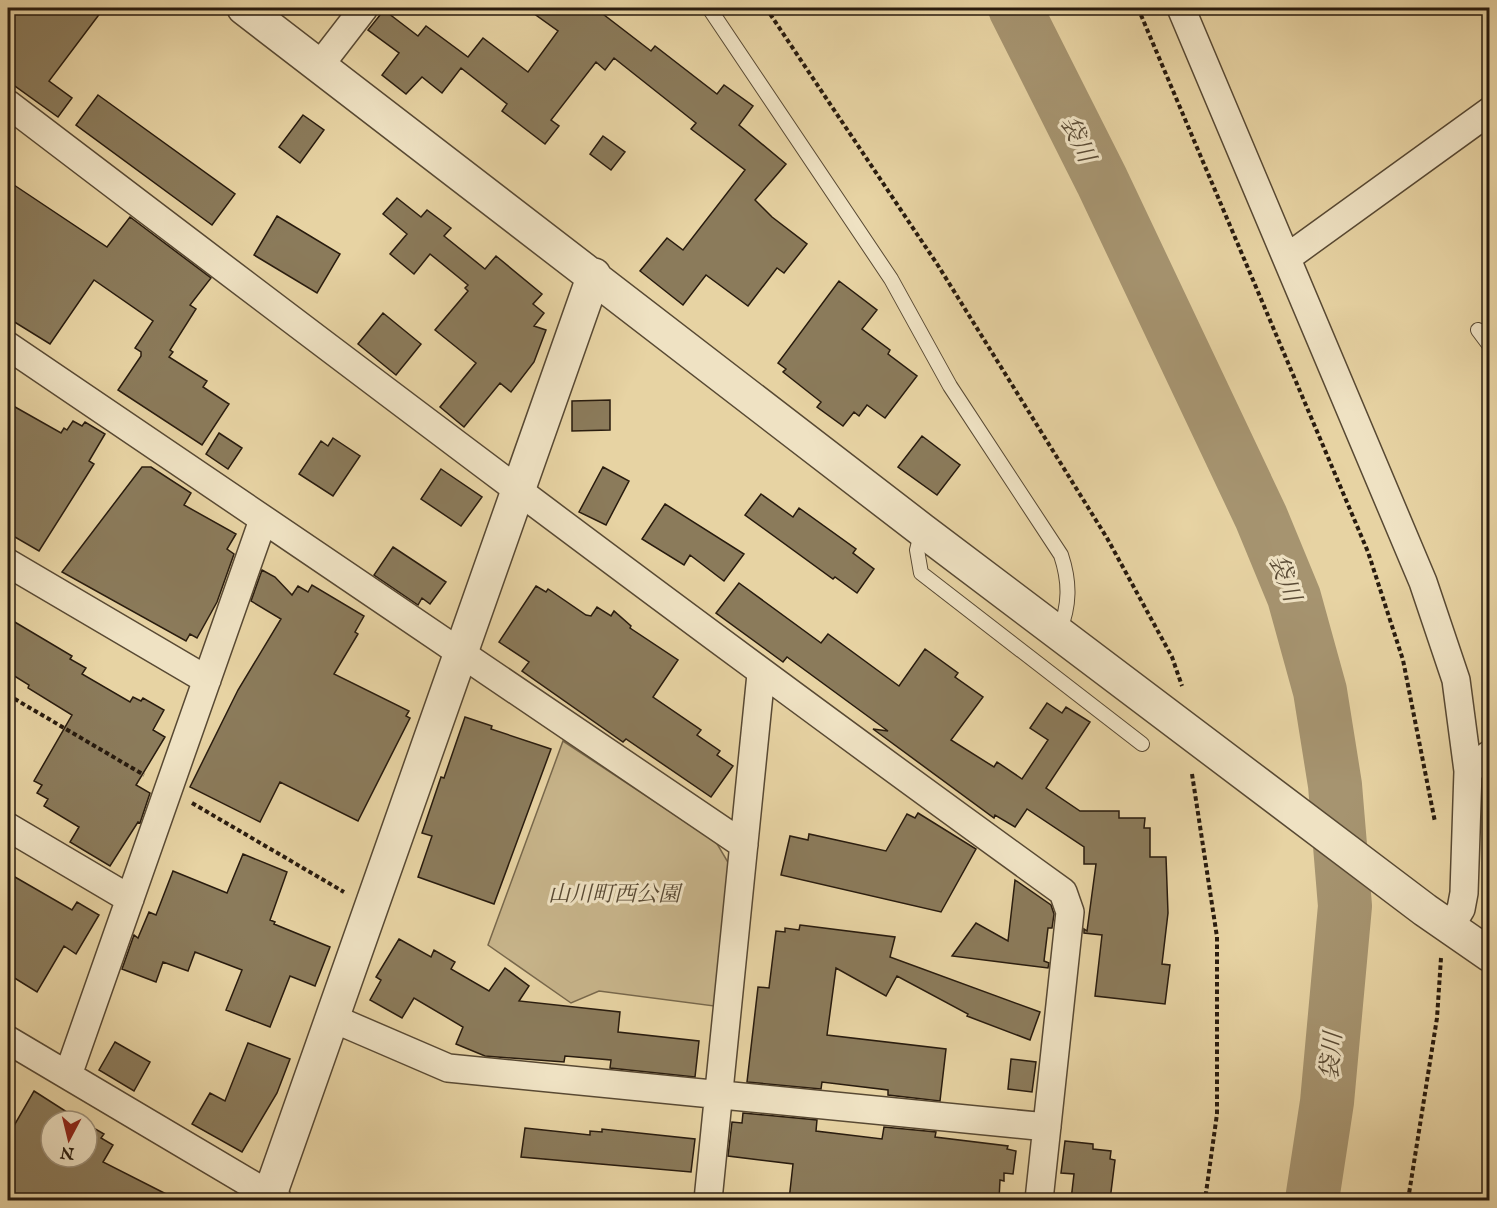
<svg xmlns="http://www.w3.org/2000/svg" width="1497" height="1208" font-family="'IM FELL English','Noto Serif JP',serif">
  <style>
    .green { fill: #c7b48a; stroke: #78684c; stroke-width: 1.5 }
    .lines { fill: none; stroke-linecap: round; stroke-linejoin: round }
    .river { stroke: #a69470; stroke-width: 54 }
    .building { fill: #8b7b5b; stroke: #281b0e; stroke-width: 1.5 }
    .service-casing { stroke: #584933; stroke-width: 16 }
    .minor-casing { stroke: #584933; stroke-width: 30 }
    .tertiary-casing { stroke: #584933; stroke-width: 36 }
    .path { stroke: #281b0e; stroke-width: 4; stroke-dasharray: 4.5 3; stroke-linecap: butt }
    .service { stroke: #efe2c3; stroke-width: 14 }
    .minor { stroke: #efe2c3; stroke-width: 27 }
    .tertiary { stroke: #efe2c3; stroke-width: 33 }
    .labels { text-anchor: middle; stroke-width: 6; stroke-linejoin: round; paint-order: stroke }
    .park-label { font-size: 22px; font-style: italic; fill: #584933; stroke: #efe2c3 }
    .water-label { font-size: 24px; font-style: italic; fill: #5a4b35; stroke: #efe2c3 }
  </style>
  <rect width="100%" height="100%" fill="#e7d3a3"/>
  <filter id="stains"><feTurbulence type="fractalNoise" baseFrequency=".00333" numOctaves="4"/><feColorMatrix values="0 0 0 0 .2 0 0 0 0 .09 0 0 0 0 .02 0 0 0 .5 -.17"/></filter>
  <radialGradient id="worn" r=".72"><stop offset=".6" stop-color="#630" stop-opacity="0"/><stop offset="1" stop-color="#630" stop-opacity=".3"/></radialGradient>
  <path class="green" d="M563,741L716,842L729,864L714,1006L599,991L571,1003L488,945Z"/>
  <g class="lines">
    <path class="river" d="M1015,8L1102,181L1261,517L1294,597L1320,691L1335,785L1345,906L1327,1102L1312,1200"/>
  </g>
  <path class="building" d="M8,8H104L49,81L72,98L58,117L8,81Z
    M526,8H595L651,51L655,46L717,94L724,85L753,106L739,125L786,164L755,200L772,217L807,244L784,273L777,268L748,306L706,275L683,305L640,271L667,238L683,250L745,170L691,129L696,123L614,58L605,70L596,62L551,120L559,126L545,144L502,111L507,104L461,68L442,93L422,77L406,94L382,75L399,53L368,30L384,10L418,36L426,26L468,57L483,38L528,72L558,31Z
    M98,95L235,194L212,225L76,125Z
    M303,115L324,130L300,163L279,147Z
    M603,136L625,152L611,170L590,154Z
    M8,181L107,247L130,217L211,278L190,305L196,309L170,350L173,352L169,357L207,381L203,387L229,404L202,445L118,390L141,356V352L135,348L153,321L94,280L50,344L8,318Z
    M397,198L421,217L427,210L451,228L444,236L485,269L496,256L542,294L533,304L544,313L534,326L546,330L534,362L511,392L500,383L464,427L440,407L476,363L435,330L468,291L465,288L468,285L430,254L414,274L390,254L407,234L383,214Z
    M277,216L340,254L317,293L254,255Z
    M839,281L877,310L862,329L890,350L888,354L917,376L885,418L867,405L859,416L854,412L843,426L817,407L821,402L783,372L786,369L778,363Z
    M383,313L421,344L396,375L358,344Z
    M610,400V430L572,431V401Z
    M8,403L61,433L64,428L67,430L73,421L82,426L85,422L105,434L89,461L94,464L39,551L8,533Z
    M219,433L242,448L228,469L206,454Z
    M922,436L960,465L937,495L898,467Z
    M333,438L360,456L333,496L299,474L321,441L328,446Z
    M142,467H151L191,493L184,505L236,534L227,549L234,554L217,602L197,638L190,634L186,641L62,572Z
    M603,467L629,481L606,525L579,512Z
    M441,469L482,497L461,526L421,499Z
    M761,494L793,517L799,508L856,549L853,553L874,569L857,593L835,577L833,579L745,515Z
    M665,504L744,554L724,581L690,555L684,565L642,539Z
    M393,547L446,582L430,604L422,598L418,605L374,575Z
    M262,570L275,577L292,595L298,586L308,592L312,585L364,616L355,632L358,634L334,674L409,711L406,716L410,718L358,821L280,782L260,822L190,787L238,690L281,619L251,601Z
    M739,583L821,643L828,634L899,686L925,649L958,673L955,677L983,697L951,740L994,767L997,762L1022,779L1048,740L1030,728L1047,703L1062,713L1066,707L1090,722L1046,788L1080,811H1119V818H1145L1144,828H1150V857H1166L1168,913L1162,964L1170,965L1165,1004L1095,996L1102,935L1084,933V929L1087,931L1096,864H1084V847L1027,809L1015,827L995,815L994,818L873,729L888,731L787,657L783,662L716,613Z
    M536,586L546,592L548,589L586,615L591,616L597,607L611,616L614,611L631,626L630,628L678,660L653,697L701,730L697,735L720,751L717,755L733,766L711,797L626,739L623,742L522,671L529,662L499,642Z
    M8,618L72,656L70,659L86,668L82,674L130,702L133,697L141,701L143,698L164,710L153,730L165,737L136,785L150,793L140,823L138,822L110,866L70,842L79,827L44,806L48,799L37,793L42,785L34,781L72,715L28,688L29,685L8,672Z
    M465,717L492,726L491,729L551,749L494,904L418,877L432,836L422,833L441,777L444,778Z
    M918,813L976,849L941,912L781,875L790,836L808,840L809,834L886,851L907,814L915,818Z
    M243,854L287,872L270,920L275,922L274,924L330,947L315,986L290,976L270,1027L226,1010L242,970L195,952L188,971L163,962L156,982L122,969L134,935L138,938L149,912L156,915L173,871L227,893Z
    M8,873L72,910L77,902L99,915L76,954L64,946L37,992L8,974Z
    M1015,880L1051,905L1054,914L1052,928H1048L1044,961L1049,963L1048,968L952,956L976,923L1008,941Z
    M800,925L895,937L890,957L1040,1012L1030,1040L967,1016L968,1014L897,976L886,996L836,968L827,1035L946,1049L940,1101L888,1095V1090L822,1082L821,1089L747,1082L758,987L769,988L776,931L785,932V928L799,930Z
    M399,939L431,957L434,950L455,962L451,969L489,991L505,968L529,986L519,1001L620,1012L618,1032L699,1041L695,1077L610,1068L611,1060L565,1056L564,1062L485,1056L456,1044L463,1027L414,998L402,1018L370,1000L381,980L376,977Z
    M115,1042L150,1062L134,1091L99,1070Z
    M248,1043L290,1059L277,1093L242,1152L192,1124L210,1093L225,1101Z
    M1011,1059L1036,1062L1032,1092L1008,1089Z
    M34,1091L81,1121H51V1157H87V1124L104,1134L101,1138L113,1145L103,1162L178,1200H8V1136Z
    M743,1113L817,1120L816,1131L882,1139L884,1127L936,1132L935,1137L1008,1146L1007,1149L1016,1151L1013,1174L1004,1173V1181L1000,1180L999,1200H789L793,1164L728,1156L732,1122L742,1123Z
    M525,1128L590,1135V1131L602,1132V1129L695,1139L691,1172L521,1157Z
    M1065,1141L1093,1144V1149L1111,1151L1110,1159L1115,1160L1110,1200H1071L1074,1174L1061,1173Z"/>
  <g class="lines">
    <defs>
      <path id="service" d="M709,8L891,279L950,386L1061,555C1070,582 1070,605 1059,632
        M1478,330L1490,346
        M922,530L917,550L921,573L1142,744"/>
      <path id="minor" d="M1181,8L1423,582L1456,680L1468,771L1464,893L1461,909L1450,927
        M320,65L364,8
        M8,104C357,370 707,635 1063,892L1070,912L1039,1200
        M1288,257L1490,111
        M8,346L744,845
        M8,563L207,680
        M1468,771L1490,754
        M8,827L130,899
        M332,1018L448,1068L1047,1127
        M8,1040L278,1200
        M68,1075L263,520
        M708,1200L761,674"/>
      <path id="tertiary" d="M244,8L922,530L1425,910L1490,955
        M268,1200L594,275"/>
    </defs>
    <use href="#service" class="service-casing"/>
    <use href="#minor" class="minor-casing"/>
    <use href="#tertiary" class="tertiary-casing"/>
    <path class="path" d="M766,8L939,267L1107,538L1172,657L1182,686
      M1138,8L1368,552L1403,660L1435,822
      M8,695L144,775
      M1192,774L1217,937V1114L1205,1200
      M192,803L344,892
      M1408,1200L1437,1018L1441,958"/>
    <use href="#service" class="service"/>
    <use href="#minor" class="minor"/>
    <use href="#tertiary" class="tertiary"/>
  </g>
  <g class="labels">
    <g class="park-label">
      <text x="614" y="901">山川町西公園</text>
    </g>
    <g class="water-label">
      <text transform="translate(1078 139) rotate(64)" y="8">袋川</text>
      <text transform="translate(1285 578) rotate(69)" y="8">袋川</text>
      <text transform="translate(1331 1056) rotate(-85)" y="8">袋川</text>
    </g>
  </g>
  <rect width="1497" height="1208" fill="none" stroke="#e7d3a3" stroke-width="30"/>
  <rect x="9" y="9" width="1479" height="1190" fill="none" stroke="#281b0e" stroke-width="3"/>
  <rect x="15" y="15" width="1467" height="1178" fill="none" stroke="#281b0e" stroke-width="1.5"/>
  <g transform="translate(69 1139) rotate(187)"><circle r="28" fill="#efe2c3" stroke="#9f927b" stroke-width="1.5"/>
  <path d="M0-4.5L10 22L0 15L-10 22Z" fill="#8f2418"/>
  <text y="-9" font-size="16" font-weight="bold" text-anchor="middle" fill="#281b0e">N</text>
  </g>
  <rect width="100%" height="100%" filter="url(#stains)"/>
  <rect width="100%" height="100%" fill="url(#worn)"/>
</svg>
